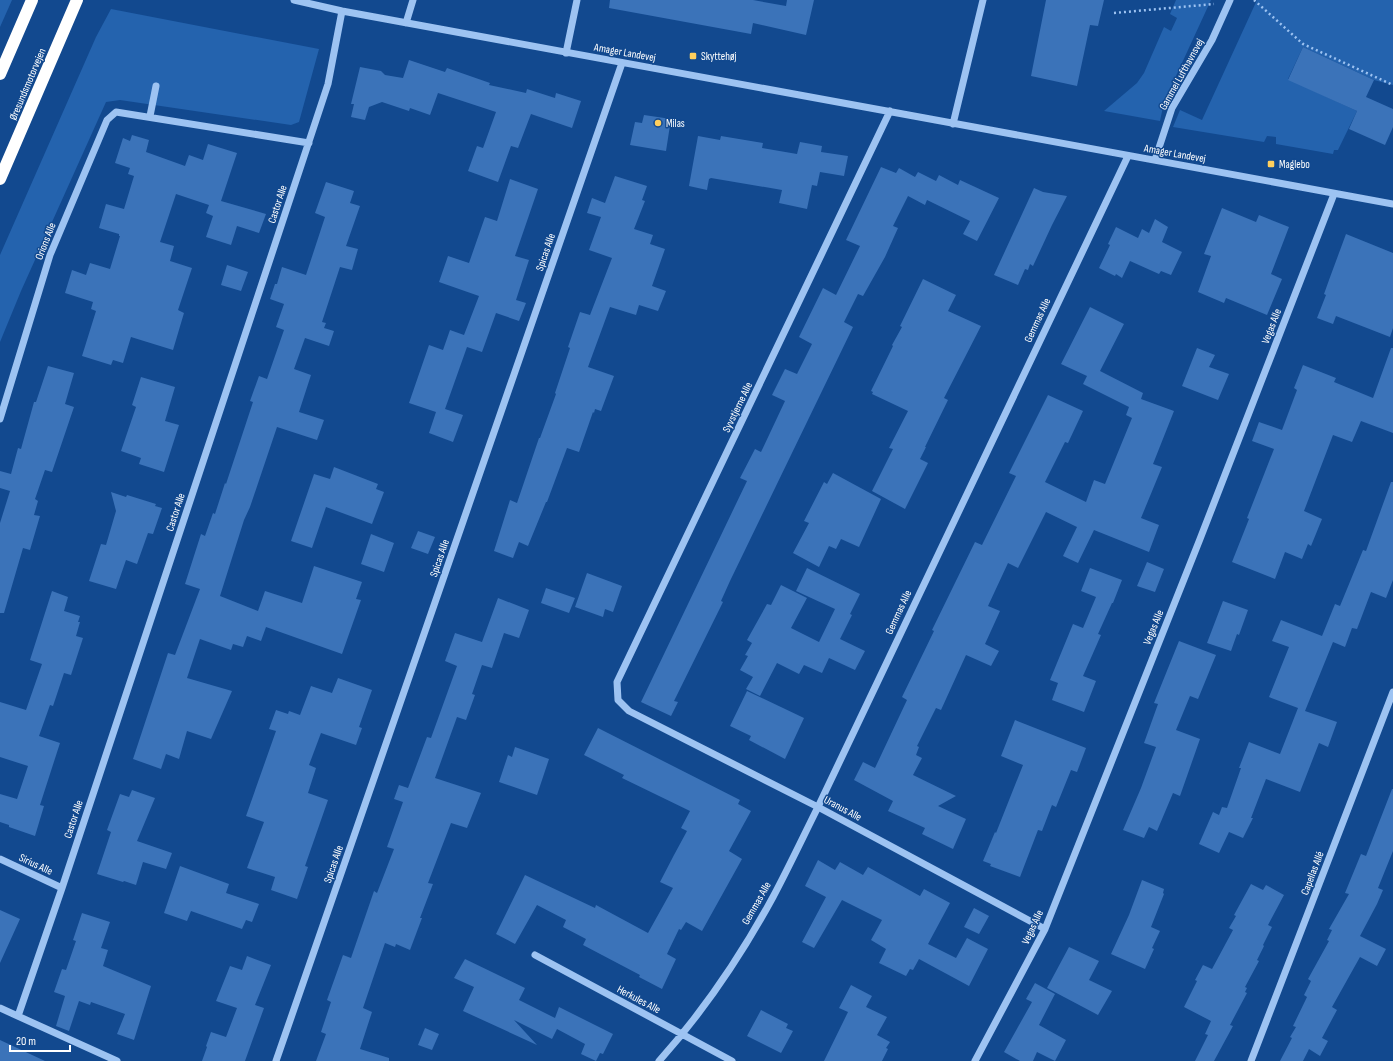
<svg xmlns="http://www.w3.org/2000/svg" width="1393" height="1061" font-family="'Sofia Sans Condensed',sans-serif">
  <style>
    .green { fill: #2463ae }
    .building { fill: #3b73b9 }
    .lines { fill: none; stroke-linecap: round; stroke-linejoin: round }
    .path { stroke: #9dc3f2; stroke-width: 2.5; stroke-dasharray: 2 3; stroke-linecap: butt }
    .minor { stroke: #9dc3f2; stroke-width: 7 }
    .highway { stroke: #fff; stroke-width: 12 }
    .poi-dot { fill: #ffcf5d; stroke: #12498f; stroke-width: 1.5 }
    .labels { text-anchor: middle; stroke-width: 3; stroke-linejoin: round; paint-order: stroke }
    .street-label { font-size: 11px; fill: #fff; stroke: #12498f }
    .poi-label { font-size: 11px; fill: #fff; stroke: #12498f; text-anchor: start }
  </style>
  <rect width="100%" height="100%" fill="#12498f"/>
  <path class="green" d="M0,0H12L0,27Z
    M1176,0H1211L1164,102L1160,121L1104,111L1137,83L1144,73L1164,27L1171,31L1177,18L1170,14Z
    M1257,0H1393V85L1374,80L1303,47L1288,79L1357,111L1338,150H1334L1333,154L1276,144V137L1267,136L1264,142L1173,127L1180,110L1202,120Z
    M111,9L319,49L299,122L291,125L120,100L106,102L21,291L0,342V255L96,37Z"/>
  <path class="building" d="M610,0H753L786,6L787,0H814L806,35L753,23L751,34L609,8Z
    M1046,0H1104L1098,26L1090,25L1077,86L1031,76Z
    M1303,47L1374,80L1366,97L1393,109V127L1385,145L1349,129L1357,111L1288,80Z
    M409,60L445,72L447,68L490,83L489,85L526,93L527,89L555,98L556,93L581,101L572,128L531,114L518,148L511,146L498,182L468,171L477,146L483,148L496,112L438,93L430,115L410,108L409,111L382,102L369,107L365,120L351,117L354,104H351L360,67L381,71L385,75L403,78Z
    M644,115L671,119L666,151L630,145L635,122L642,123Z
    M132,135L149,140L146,152L185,166L189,155L203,160L208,144L237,153L221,201L266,214L259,233L237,226L231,245L206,237L213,216L206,213L209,205L176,194L160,242L174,246L170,261L192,268L178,310L184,313L173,350L131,337L123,363L113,360L111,365L82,356L96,311L91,309L93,302L65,293L72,270L86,275L90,263L110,269L120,236H119V234L99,228L106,204L124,209L134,176L128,174L130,168L115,163L123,138L130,141Z
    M698,136L720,140L721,136L763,143L762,148L797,154L800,142L822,146L821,152L848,156L844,176L820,172L817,186L812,185L807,209L779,203L782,190L711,178L709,179L707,190L689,186Z
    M881,167L896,173L899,168L915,177L918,172L936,181L939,175L958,185L960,180L999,198L977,241L963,234L970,221L927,200L925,205L908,196L893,226L898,228L885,257L863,296L858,294L844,322L853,327L730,581L721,601L723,602L674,701L678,702L671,716L641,702L747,481L740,478L755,449L761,452L785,401L772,395L785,369L797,374L812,344L799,337L823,288L836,295L860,246L846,240Z
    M615,176L647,186L642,200L645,201L634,229L653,235L650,244L665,249L652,286L666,291L658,311L639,305L636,315L610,307L588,367L614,376L601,411L595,409L594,413L593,412L579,452L567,448L547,502H546L528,546L519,542L513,558L494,551L510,500L517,503L539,438H540L556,394L555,393L570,348L568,347L580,312L590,315L612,258L589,250L601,217L587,213L592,198L605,203Z
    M510,179L538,189L515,256L529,260L516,300L526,303L519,321L496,313L482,352L467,347L445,409L463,415L453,442L429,433L436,412L409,403L429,345L443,350L450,330L464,335L479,296L439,282L448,256L469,263L485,217L497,221Z
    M326,182L354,191L350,203L360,206L346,246L358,249L352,270L340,267L322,322L326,323L324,328L334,331L329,346L305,338L294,369L311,375L299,412L324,420L317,440L277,427L250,507L244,520L220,596L258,611L265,591L302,603L314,566L362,582L356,599L361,600L342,654L266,627L261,641L247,636L243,647L233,644L231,650L200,639L187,678L232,691L211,739L187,731L179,759L166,754L161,769L133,759L168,653L175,655L200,589L185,584L201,534L205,536L213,513L215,514L225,483L226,484L253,402L250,401L259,376L267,379L284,330L276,327L284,304L270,299L275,284H277L282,267L306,275L325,217L315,213Z
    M1034,188L1043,192L1067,196L1052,225L1033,266L1030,264L1028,270L1025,269L1018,285L994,275Z
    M1222,208L1256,222L1259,215L1289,227L1271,274L1282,279L1267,315L1226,298L1224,303L1198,292L1211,256L1204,254Z
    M1155,219L1168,227L1162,242L1182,252L1171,275L1161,271L1159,274L1130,261L1122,278L1116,274L1115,276L1099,268L1110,245L1108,244L1116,227L1138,238L1142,229L1149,233Z
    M1346,234L1393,253V328L1390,337L1336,316L1333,324L1317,318L1326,295L1324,294L1329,280Z
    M227,265L248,272L241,291L221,285Z
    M923,279L956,295L948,311L981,326L944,398L948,400L925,447H926L920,459L928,463L905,509L872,491L893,449L889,448L908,411L872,394L873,392L871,391L893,346L892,345L902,327L900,326Z
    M1090,307L1124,324L1100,371L1143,393L1141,399L1174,411L1153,464L1162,467L1141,518L1159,525L1149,552L1094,530L1078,563L1063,556L1077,527L1046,512L1018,568L1008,563L988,606L1000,611L985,644L999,651L991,666L966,655L941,710L936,708L917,746L919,747L916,755L922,758L913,775L956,796L938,806L966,819L953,849L922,834L925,828L888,811L893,801L854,780L863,762L875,768L907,700L902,697L934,631L932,630L975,542L982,545L1016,476L1009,473L1048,395L1083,411L1068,443L1065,442L1045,482L1086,502L1094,480L1105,484L1132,418L1126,415L1129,407L1083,384L1087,376L1061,364Z
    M1197,348L1215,355L1209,367L1229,374L1218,400L1182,386Z
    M1391,348H1393V433L1361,421L1352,442L1333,435L1304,511L1322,519L1311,546L1308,544L1302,559L1285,552L1275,579L1232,562L1249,519L1247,518L1274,449L1252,441L1259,422L1282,430L1297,390L1294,388L1303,365L1336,378L1334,382L1373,398Z
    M48,366L74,373L65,404L74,407L52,472L45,470L35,499L38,501L34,515L40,516L30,550L23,548L4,613H0V523L10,491L0,488V471L11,474L18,448L21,449L34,402H36Z
    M141,377L175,387L165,421L179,425L164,472L139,464L141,458L121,451L136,407L132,405Z
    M334,467L378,484L376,489L384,492L372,524L326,507L312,548L291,541L314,474L330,479Z
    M833,473L881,499L859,547L841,539L836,549L829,546L819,567L793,553L809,523L804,521L824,482L827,484Z
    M1391,482H1393V580L1386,598L1371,592L1357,629L1352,628L1345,647L1333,642L1305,711L1337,722L1328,747L1319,743L1300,792L1266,779L1251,818H1253L1243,838L1229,832L1219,853L1199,844L1213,812L1219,815L1222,807L1227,808L1241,768H1239L1249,742L1280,754L1298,708L1269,697L1289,647L1272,641L1281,620L1322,636L1335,604L1340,606L1363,550L1366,551Z
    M111,492L126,497L127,495L156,504L155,506L162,508L153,534L148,533L137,564L126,560L116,589L89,581L101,544L106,545L116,511Z
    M418,531L435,537L428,554L411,548Z
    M371,534L394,543L384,572L361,564Z
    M1147,562L1164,569L1155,592L1137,586Z
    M807,568L860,594L850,614L852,615L840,639L865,651L855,670L829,658L822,673L804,665L799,674L777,663L760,696L746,689L753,677L740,670L748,656L745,655L752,643L747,640L767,604L771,605L781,585L807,598L791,628L819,642L835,609L796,591Z
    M1090,568L1122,580L1113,603H1112L1098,634L1101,635L1083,676L1096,681L1084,712L1052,700L1058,683L1050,680L1073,624L1083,628L1096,597L1081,591Z
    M587,573L622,586L613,612L605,609L603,617L575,607Z
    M546,588L575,598L569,613L541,603Z
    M52,591L68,597L64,611L80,616L78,622H80L76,636L83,638L71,675L64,673L53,706L50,705L39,736L60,743L40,805L44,806L35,836L9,827V825L0,822V794L17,799L28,766L0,757V702L26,710L42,664L30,660Z
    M498,598L529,610L519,638L504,633L492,668L482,665L472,694L475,695L466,720L457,717L435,778L481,793L467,828L451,823L428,883L433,884L420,918H422L410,950L396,944L395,947L385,943L363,1008L372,1012L360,1049L389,1058V1061H316L326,1034L321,1032L331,1002L327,1000L343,955L351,958L374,891L377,893L394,849L387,847L403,802L394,799L399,785L408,788L427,737L431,738L457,666L445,661L455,633L482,642Z
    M1223,601L1248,610L1239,635L1237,634L1231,651L1207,643Z
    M1179,641L1216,655L1198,699L1190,696L1176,730L1200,739L1180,796L1173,793L1157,831L1149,827L1144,838L1123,830L1141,788L1156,747L1144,743L1158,704L1154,703Z
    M338,678L372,690L359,727L362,728L356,745L321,733L309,765L316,768L308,793L328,800L305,866L308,867L297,899L271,890L275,877L247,868L264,822L246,816L276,731L269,729L276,710L288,714L289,711L300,715L311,686L332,693Z
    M747,691L804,718L785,759L749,740L751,736L730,726Z
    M1015,720L1086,748L1077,772L1071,770L1056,807L1052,805L1042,831L1038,830L1020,877L990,866L991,864L983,861L995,832L996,833L1023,765L1001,756Z
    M598,728L740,800L738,804L751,811L729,851L742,859L702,931L686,922L681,930L679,929L667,954L676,959L662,989L639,977L640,975L583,945L586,939L563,927L566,920L537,905L515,944L496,934L525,875L595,908L596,905L648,933L673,888L660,882L674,855L687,831L681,828L690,811L622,778L624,775L584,755Z
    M515,747L549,759L537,795L499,782L508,755L512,757Z
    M1392,789H1393V851L1378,888L1383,890L1377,904L1360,936L1386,949L1377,966L1360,957L1332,1007L1337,1010L1322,1038L1328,1041L1320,1056L1309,1049L1303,1061H1280L1292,1038L1290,1037L1296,1027L1293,1026L1307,997L1304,995L1311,981L1308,979L1329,941L1327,940L1332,930L1329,929L1349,894L1345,893L1361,854L1366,856Z
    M132,790L155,798L137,841L172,853L166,869L143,862L136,885L124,881L123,882L97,874L111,832L107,830L120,794L129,797Z
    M818,860L835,870L840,862L863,875L868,867L920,896L924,889L950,903L928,944L956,958L967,938L988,949L969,986L919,959L913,970L910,969L906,976L879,963L886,949L871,940L882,920L842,900L814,948L802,942L826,897L805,886Z
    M180,866L229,884L226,893L259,904L252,922L246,920L242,929L191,911L187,921L164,913Z
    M1142,880L1164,889L1163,893L1164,894L1151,927L1160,931L1152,948L1154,949L1145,969L1111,954L1129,915Z
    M1251,884L1263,890L1266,885L1284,895L1268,925L1272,927L1263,945L1264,946L1257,960L1259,961L1245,987L1247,988L1245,992L1247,993L1230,1025L1233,1026L1214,1061H1195L1208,1035L1205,1034L1211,1021L1184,1007L1197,981L1195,980L1203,965L1212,969L1233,930L1229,928L1236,916L1234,915Z
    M974,908L989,916L979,934L964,927Z
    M0,910L20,919L0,963Z
    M82,913L110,922L101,948L108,950L103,966L151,986L134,1040L117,1034L125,1014L91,1002L90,1005L79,1001L69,1031L56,1026L65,996L54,992L62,969L66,970L76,941L73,940Z
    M1069,947L1099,961L1089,980L1112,991L1098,1015L1047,988Z
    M247,956L271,965L255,1005L264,1008L245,1061H202L207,1047L206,1046L211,1032L226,1037L237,1008L216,1001L230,966L242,970Z
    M465,959L525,988L519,1000L555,1018L559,1007L613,1034L603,1054L600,1053L596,1061L581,1054L585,1044L557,1029L552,1039L514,1020L537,1045L463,1011L474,987L454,978Z
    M1035,983L1055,994L1039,1025L1066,1040L1055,1061L1037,1052L1033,1061H1020L1004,1052L1032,1002L1026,999Z
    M851,985L872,996L866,1007L887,1017L877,1035L890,1042L886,1048L888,1049L882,1061H824L848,1012L839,1008Z
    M761,1010L788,1024L786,1028L793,1031L781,1053L747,1036Z
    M425,1028L439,1034L432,1050L418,1045Z
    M0,1040L45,1061H0Z"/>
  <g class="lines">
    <path class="path" d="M1254,0L1303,44L1393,85
      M1114,13L1214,4"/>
    <path class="minor" d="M294,0L342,11L1393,204
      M406,23L413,0
      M566,53L577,0
      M890,111L617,682L618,700L629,711L818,807L1045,929
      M150,116L156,86
      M953,124L983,0
      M1155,160L1172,108L1212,40L1230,0
      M0,419L50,255L107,120L116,112L309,143
      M0,859L62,888
      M535,955L732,1061
      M0,1008L117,1061
      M18,1016L62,888L328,84L342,11
      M276,1061L622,63
      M659,1061C703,1012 742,954 773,897C789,867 803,837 818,807L1128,156
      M975,1061L1045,929L1200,539L1334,194
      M1251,1061L1393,692"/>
    <path class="highway" d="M0,74L32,0
      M0,179L77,0"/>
  </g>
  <g class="poi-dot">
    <rect x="689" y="52" width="8" height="8" rx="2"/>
    <circle cx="658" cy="123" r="4"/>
    <rect x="1267" y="160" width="8" height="8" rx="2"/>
  </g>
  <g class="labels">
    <g class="street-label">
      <text transform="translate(625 52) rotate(10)" y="4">Amager Landevej</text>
      <text transform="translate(1181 74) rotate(-61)" y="4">Gammel Lufthavnsvej</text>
      <text transform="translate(27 84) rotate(-67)" y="4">Øresundsmotorvejen</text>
      <text transform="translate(1175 153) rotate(10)" y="4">Amager Landevej</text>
      <text transform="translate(277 204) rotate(-72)" y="4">Castor Alle</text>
      <text transform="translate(45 241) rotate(-69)" y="4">Orions Alle</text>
      <text transform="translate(545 252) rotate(-71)" y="4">Spicas Alle</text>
      <text transform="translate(1037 320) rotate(-65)" y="4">Gemmas Alle</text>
      <text transform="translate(1271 326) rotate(-69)" y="4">Vegas Alle</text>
      <text transform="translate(737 407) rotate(-64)" y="4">Syvstjerne Alle</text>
      <text transform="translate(175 512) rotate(-72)" y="4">Castor Alle</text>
      <text transform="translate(439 558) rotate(-71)" y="4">Spicas Alle</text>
      <text transform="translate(898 612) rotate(-65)" y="4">Gemmas Alle</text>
      <text transform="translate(1153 627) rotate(-68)" y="4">Vegas Alle</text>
      <text transform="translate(843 808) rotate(28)" y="4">Uranus Alle</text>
      <text transform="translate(73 819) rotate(-72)" y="4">Castor Alle</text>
      <text transform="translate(36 864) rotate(25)" y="4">Sirius Alle</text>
      <text transform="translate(333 864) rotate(-71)" y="4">Spicas Alle</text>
      <text transform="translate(1312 873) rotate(-69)" y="4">Capellas Allé</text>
      <text transform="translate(756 903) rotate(-60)" y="4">Gemmas Alle</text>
      <text transform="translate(1032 927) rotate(-65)" y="4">Vegas Alle</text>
      <text transform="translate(639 999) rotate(28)" y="4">Herkules Alle</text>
    </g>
    <g class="poi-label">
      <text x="701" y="60">Skyttehøj</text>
      <text x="666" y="127">Milas</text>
      <text x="1279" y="168">Maglebo</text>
    </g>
  </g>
  <path d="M10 1045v6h60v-6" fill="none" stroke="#ffffff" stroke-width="2"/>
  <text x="16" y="1045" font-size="12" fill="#ffffff" stroke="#12498f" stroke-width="3" paint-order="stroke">20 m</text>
</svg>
